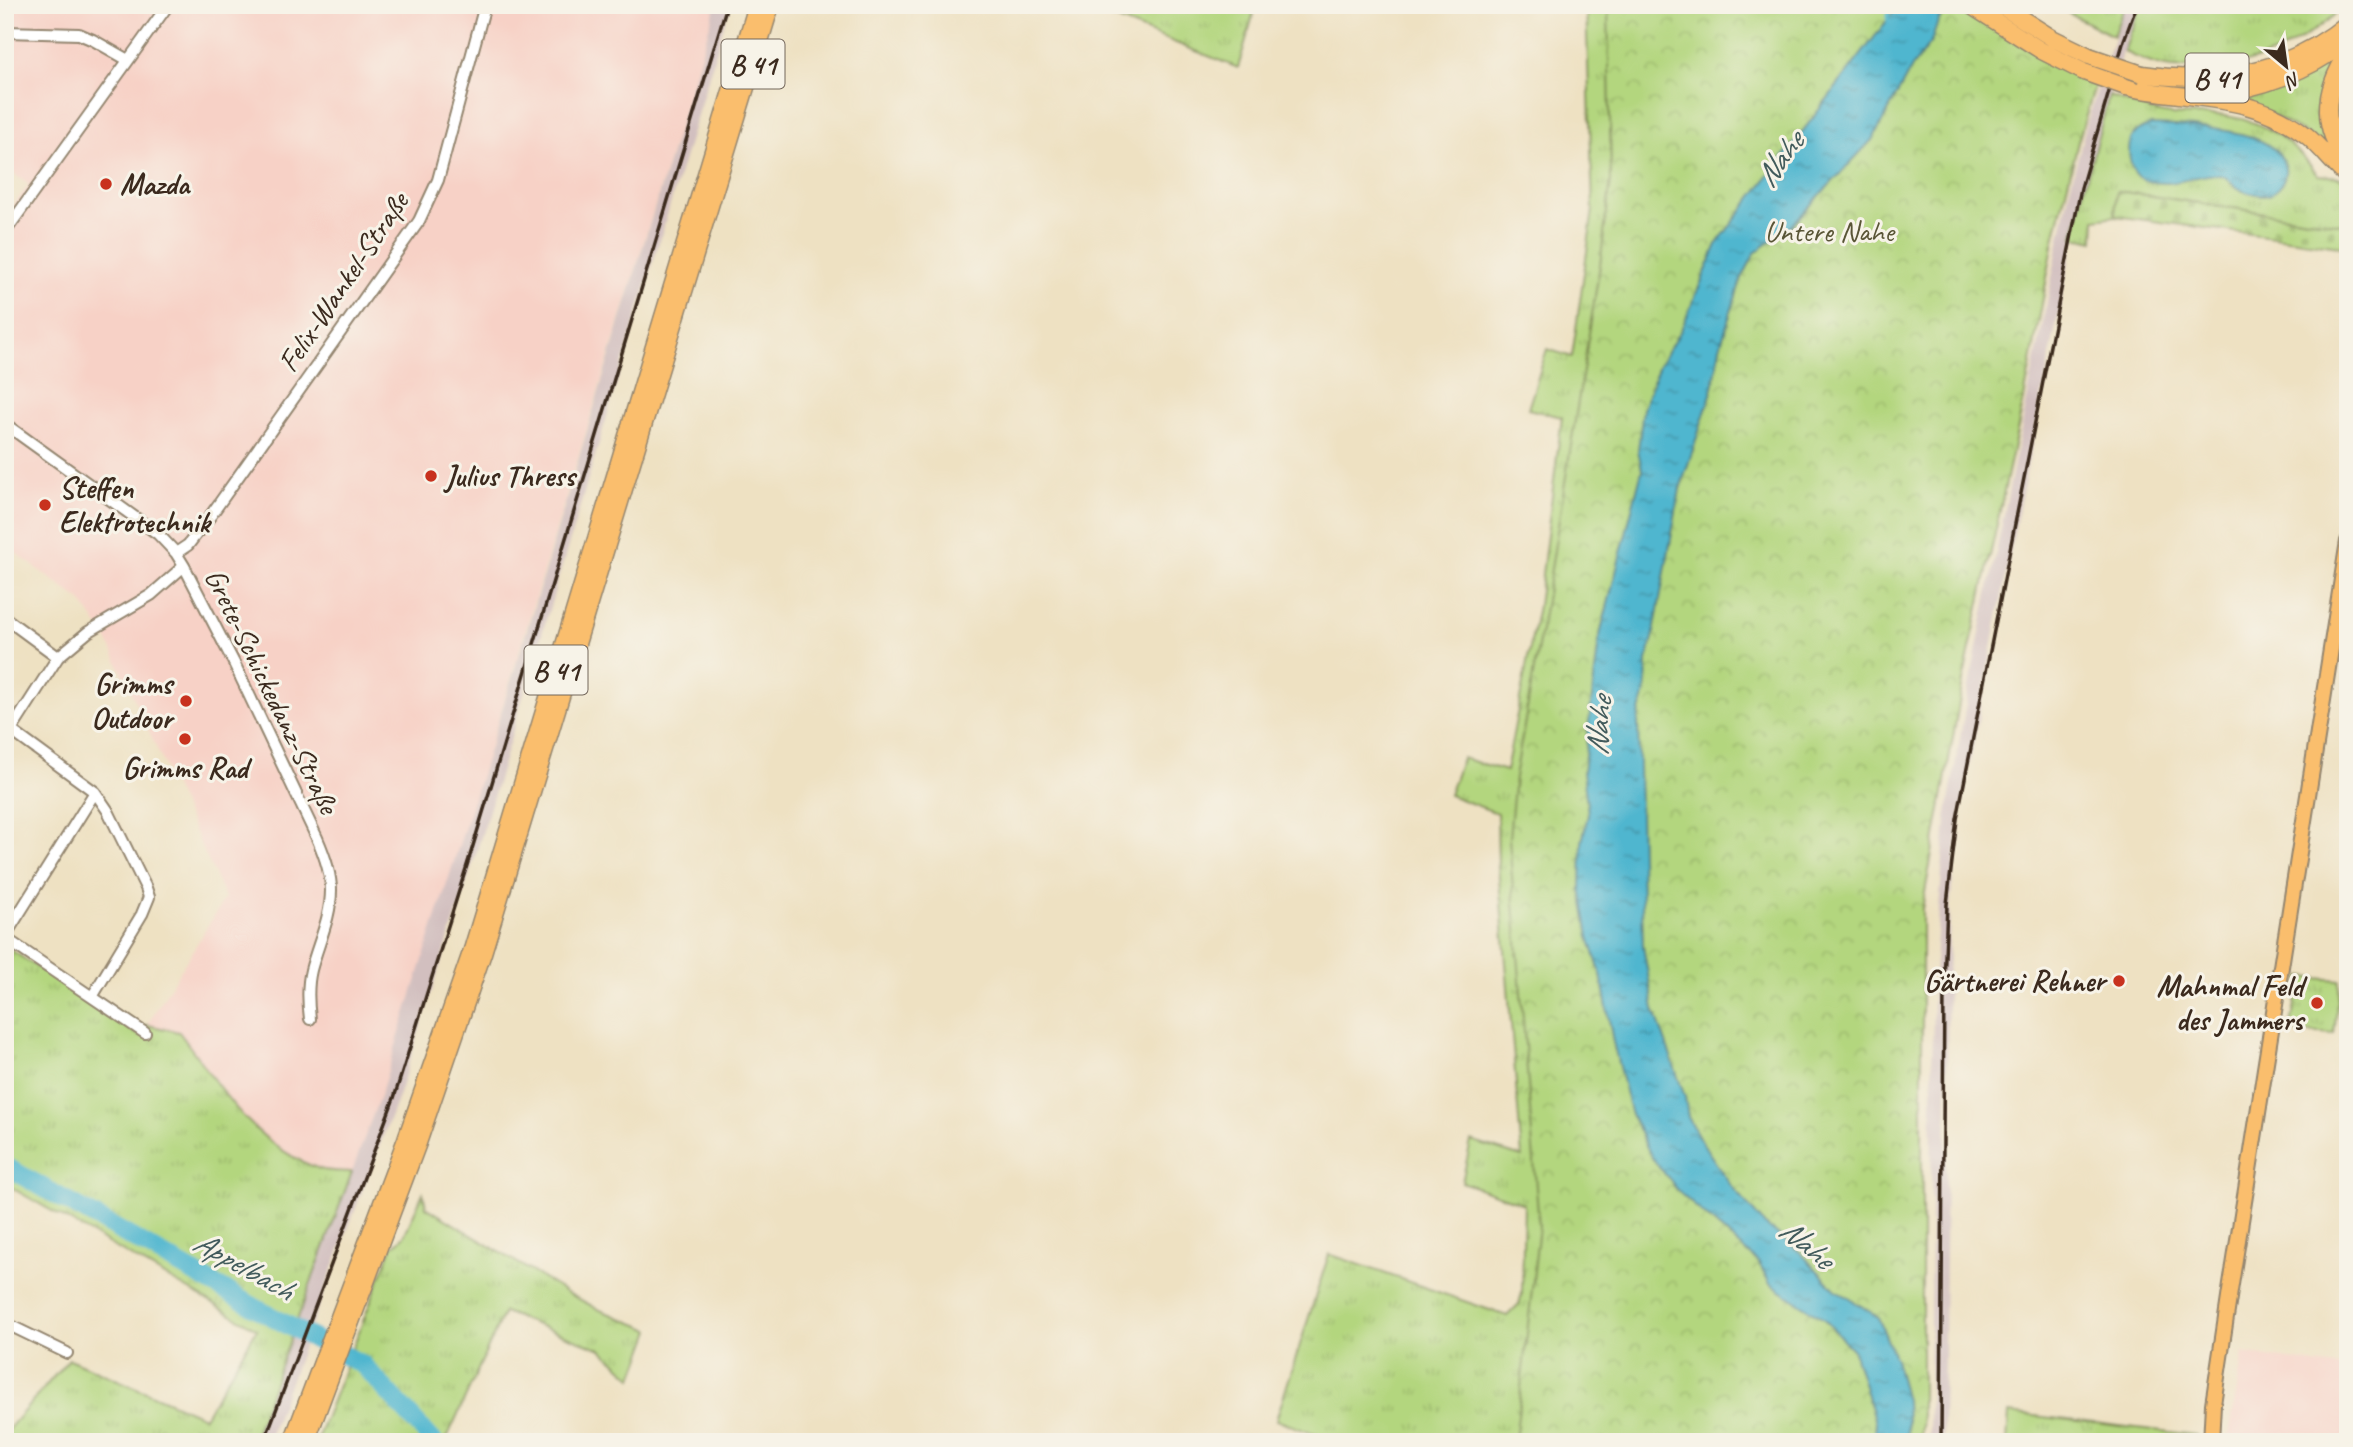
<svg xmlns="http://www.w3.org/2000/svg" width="2353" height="1447" font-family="Caveat,sans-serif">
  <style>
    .built { fill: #f7d1c6 }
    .industrial { fill: #d2bfbf }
    .grass { fill: url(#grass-tufts); stroke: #77804e; stroke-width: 2 }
    .cemetery { fill: url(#cemetery-stones); stroke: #77804e; stroke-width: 2 }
    .park { fill: url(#park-crowns); stroke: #77804e; stroke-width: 2 }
    .water { fill: url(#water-ripples); stroke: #467076; stroke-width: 2 }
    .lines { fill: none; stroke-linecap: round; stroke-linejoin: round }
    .stream { stroke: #50b6cf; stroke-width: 3.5 }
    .river { stroke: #50b6cf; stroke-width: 19 }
    .minor-casing { stroke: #948670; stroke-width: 14 }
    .major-casing { stroke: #948670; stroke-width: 18 }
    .highway-casing { stroke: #948670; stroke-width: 19 }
    .minor { stroke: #fff; stroke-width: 10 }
    .major { stroke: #fabe6d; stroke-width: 14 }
    .highway { stroke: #fabe6d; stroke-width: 16 }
    .rail { stroke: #3b2a1e; stroke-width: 3.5 }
    .highway-bridge-casing { stroke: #948670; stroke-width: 19; stroke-linecap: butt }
    .highway-bridge { stroke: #fabe6d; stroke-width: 16 }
    .poi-dot { fill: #c8321e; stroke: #f7f3e8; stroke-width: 2.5 }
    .labels { text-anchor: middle; stroke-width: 6; stroke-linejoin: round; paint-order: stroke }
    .shield { fill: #f7f3e8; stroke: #73665b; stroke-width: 2 }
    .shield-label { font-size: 28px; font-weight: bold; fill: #3b2a1e }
    .poi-label { font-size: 30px; font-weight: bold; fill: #3b2a1e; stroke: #f7f3e8; text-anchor: start }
    .park-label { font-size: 30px; fill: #595536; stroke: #f7f3e8 }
    .street-label { font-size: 30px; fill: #3b2a1e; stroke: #f7f3e8 }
    .water-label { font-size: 32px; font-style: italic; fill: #425b5c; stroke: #f7f3e8 }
  </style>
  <defs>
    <pattern id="grass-tufts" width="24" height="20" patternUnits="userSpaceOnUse" patternTransform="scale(1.75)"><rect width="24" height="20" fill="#b3d67e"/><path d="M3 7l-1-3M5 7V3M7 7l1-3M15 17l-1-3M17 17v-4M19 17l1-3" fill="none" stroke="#9bb86c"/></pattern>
    <pattern id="cemetery-stones" width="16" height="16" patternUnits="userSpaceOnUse" patternTransform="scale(1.75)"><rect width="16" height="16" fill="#b3d67e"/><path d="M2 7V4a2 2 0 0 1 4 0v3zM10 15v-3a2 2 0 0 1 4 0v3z" fill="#9bb86c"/></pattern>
    <pattern id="park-crowns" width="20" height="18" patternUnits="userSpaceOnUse" patternTransform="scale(1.75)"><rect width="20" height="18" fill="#b3d67e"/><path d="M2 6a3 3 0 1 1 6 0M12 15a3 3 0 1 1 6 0" fill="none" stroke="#9bb86c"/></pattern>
    <pattern id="water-ripples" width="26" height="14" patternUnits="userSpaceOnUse" patternTransform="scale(1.75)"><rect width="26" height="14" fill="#50b6cf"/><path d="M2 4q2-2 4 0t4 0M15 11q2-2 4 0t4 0" fill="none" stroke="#4494a7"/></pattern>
  </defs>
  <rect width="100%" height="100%" fill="#f7f3e8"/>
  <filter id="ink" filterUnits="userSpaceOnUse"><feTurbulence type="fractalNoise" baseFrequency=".0143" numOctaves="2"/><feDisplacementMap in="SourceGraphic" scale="14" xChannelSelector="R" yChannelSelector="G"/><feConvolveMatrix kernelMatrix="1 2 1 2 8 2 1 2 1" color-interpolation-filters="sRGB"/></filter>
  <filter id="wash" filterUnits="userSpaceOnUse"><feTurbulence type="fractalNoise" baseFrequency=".00686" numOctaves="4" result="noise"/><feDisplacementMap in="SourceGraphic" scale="28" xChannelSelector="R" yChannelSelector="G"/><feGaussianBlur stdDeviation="1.57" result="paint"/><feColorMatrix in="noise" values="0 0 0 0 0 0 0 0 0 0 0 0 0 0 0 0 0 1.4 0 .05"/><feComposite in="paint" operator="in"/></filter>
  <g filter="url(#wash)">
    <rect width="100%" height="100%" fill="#eee1c2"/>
    <path class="built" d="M5,5H716L456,858L381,1093L352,1172L321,1169L275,1147L246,1120L179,1032L147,1025L225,898L106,637L81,601L5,545V216L29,185L5,167Z
      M2243,1353L2348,1369V1442H2228Z"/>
    <path class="industrial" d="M716,5H730L475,857L398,1097L267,1442H252L381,1093L525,636Z
      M2125,5H2140L2126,40L2101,124L2084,189L2018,513L1959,819L1950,907L1948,982L1943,1442H1929L1933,986L1946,819L1968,692L2070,188L2087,122Z"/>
    <path class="grass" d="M1081,5H1256L1238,68Z
      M1586,5H1899L1873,1442H1336L1276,1420L1329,1254L1507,1316L1519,1304L1522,1293L1524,1204L1462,1182L1471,1141L1522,1157L1498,866L1497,813L1449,795L1462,758L1506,771L1538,606L1562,417L1528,409L1547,349L1572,357L1593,210Z
      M2053,5H2125L2113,36Z
      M2140,5H2338L2342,9C2294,48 2256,70 2193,68C2184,68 2174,69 2166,67C2152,65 2137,57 2124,52Z
      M2336,59L2331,148L2243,99L2282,88Z
      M2348,69V148C2331,122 2332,95 2348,69Z
      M2109,96C2129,102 2150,113 2171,115C2189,117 2208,113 2226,116C2268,122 2293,142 2318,175L2339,177L2348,183V225L2117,191L2115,216L2095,219L2094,241L2074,237L2084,189Z
      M5,946L140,1036L147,1025L179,1032C218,1084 254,1147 320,1169C330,1172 342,1171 352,1172L252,1442H5V1433L69,1359L204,1417L257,1329L5,1184Z
      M2300,977L2340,980L2334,1034L2290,1031Z
      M423,1193L426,1207L567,1293L600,1310L651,1330L633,1378L601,1349L504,1312L447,1438L450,1442H316L392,1247L404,1236Z
      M2009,1413L2197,1435L2195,1442H2007Z"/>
    <path class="cemetery" d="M2117,191L2348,225V247L2115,216Z"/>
    <path class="park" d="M1608,5H1961L2019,44L2096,82L2078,142L2055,235L2024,399L1963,681L1922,909V1413L1920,1442H1515L1539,1226L1509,838L1515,777L1543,619L1600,265L1611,180Z"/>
    <path class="water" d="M1899,5H1949L1938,22L1931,42L1912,67L1873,139L1789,228L1755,253L1741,280L1720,347L1713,388L1680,489L1653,638L1647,660L1646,688L1638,720L1643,946L1654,1009L1685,1097L1688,1117L1701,1141L1732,1187L1764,1224L1800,1252L1835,1289L1878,1317L1895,1359L1906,1400L1908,1442H1873L1875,1422L1853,1350L1825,1320L1770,1284L1759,1263L1681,1194L1652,1158L1630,1112L1613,1042L1601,975L1589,937L1581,889L1582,842L1588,814L1583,772L1599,639L1642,470L1638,450L1643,409L1659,365L1681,330L1718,242Z
      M2151,125C2183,126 2279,126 2285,168C2287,179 2278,190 2269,195C2258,195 2247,194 2238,188C2233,185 2230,180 2225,177C2210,169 2182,184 2166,183C2157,183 2146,182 2139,177C2129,169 2126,147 2133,136C2137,130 2145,127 2151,125Z"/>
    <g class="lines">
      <path class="stream" d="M1888,21L1889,5"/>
      <path class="river" d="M5,1166L265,1313L363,1365L434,1442"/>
    </g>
  </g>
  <g filter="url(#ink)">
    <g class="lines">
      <defs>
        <path id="minor" d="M5,32L79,34L93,40L128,60
          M5,232L168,5
          M5,424L158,534L176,553L184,566L234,663L317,838C324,854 331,872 331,890C331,918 318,943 311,970C307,986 308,1003 310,1019
          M176,553L188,545L211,515L419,221L438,180L485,5
          M5,618L58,657
          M5,726L95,792L108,811L146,888L149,897L142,914L92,997
          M5,740L58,657L88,632L151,595L184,566
          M5,936L95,792
          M5,938L145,1033
          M5,1323L67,1353"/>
        <path id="major" d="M2211,1442L2213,1404L2230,1291L2348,541"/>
        <path id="highway" d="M1970,5L2042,51L2084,72
          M2000,5L2052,38L2089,56
          M2348,53C2324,89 2319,126 2348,162
          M2142,74C2218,85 2288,73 2348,23
          M2126,87C2190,101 2250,92 2306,135C2322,148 2333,164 2348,177
          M2210,94C2260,90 2308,71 2348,41
          M292,1442L406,1139L472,950L757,5
          M306,1442L418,1143L483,953L771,5"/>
      </defs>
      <use href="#minor" class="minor-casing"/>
      <use href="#major" class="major-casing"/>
      <use href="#highway" class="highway-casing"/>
      <use href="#minor" class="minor"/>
      <use href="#major" class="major"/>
      <use href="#highway" class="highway"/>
      <path class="rail" d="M264,1442L394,1098L469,859L727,5
        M1941,1442L1944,984L1947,904L1957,819L2081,188L2124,40L2137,5"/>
      <defs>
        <path id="highway-bridge" d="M2089,56L2142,74
          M2084,72L2126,87"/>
      </defs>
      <use href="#highway-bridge" class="highway-bridge-casing"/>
      <use href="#highway-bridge" class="highway-bridge"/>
    </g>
  </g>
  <g class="poi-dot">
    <circle cx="106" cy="184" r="7"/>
    <circle cx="431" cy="476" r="7"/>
    <circle cx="45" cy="505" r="7"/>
    <circle cx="186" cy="701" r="7"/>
    <circle cx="185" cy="739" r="7"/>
    <circle cx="2119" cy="981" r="7"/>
    <circle cx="2317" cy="1003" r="7"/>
  </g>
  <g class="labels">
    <g class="shield">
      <rect x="721.5" y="39.5" width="63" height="49" rx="5"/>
      <rect x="2185.5" y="53.5" width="63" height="49" rx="5"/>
      <rect x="524.5" y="645.5" width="63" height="49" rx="5"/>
    </g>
    <g class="shield-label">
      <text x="753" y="74">B 41</text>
      <text x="2217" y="88">B 41</text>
      <text x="556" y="680">B 41</text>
    </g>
    <g class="poi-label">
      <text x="120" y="194">Mazda</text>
      <text x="445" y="486">Julius Thress</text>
      <text x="59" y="498">Steffen<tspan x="59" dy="34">Elektrotechnik</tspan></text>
      <text x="172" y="694" text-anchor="end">Grimms<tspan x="172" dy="34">Outdoor</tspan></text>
      <text x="185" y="778" text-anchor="middle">Grimms Rad</text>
      <text x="2105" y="991" text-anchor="end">Gärtnerei Rehner</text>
      <text x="2303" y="996" text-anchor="end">Mahnmal Feld<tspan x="2303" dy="34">des Jammers</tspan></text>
    </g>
    <g class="park-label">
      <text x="1829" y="241">Untere Nahe</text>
    </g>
    <g class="street-label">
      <text transform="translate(343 282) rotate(-56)" y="10">Felix-Wankel-Straße</text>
      <text transform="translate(272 691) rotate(64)" y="10">Grete-Schickedanz-Straße</text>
    </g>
    <g class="water-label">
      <text transform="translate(1779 159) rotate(-54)" y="11">Nahe</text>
      <text transform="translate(1598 726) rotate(-85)" y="11">Nahe</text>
      <text transform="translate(1807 1243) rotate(40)" y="11">Nahe</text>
      <text transform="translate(244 1265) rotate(29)" y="11">Appelbach</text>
    </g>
  </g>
  <rect width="2353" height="1447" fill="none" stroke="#f7f3e8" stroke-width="28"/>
  <g transform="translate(2286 66) rotate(151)" stroke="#f7f3e8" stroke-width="5" paint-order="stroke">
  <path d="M0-5L12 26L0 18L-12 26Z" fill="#3b2a1e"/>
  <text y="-10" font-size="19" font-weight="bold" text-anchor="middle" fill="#3b2a1e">N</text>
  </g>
</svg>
